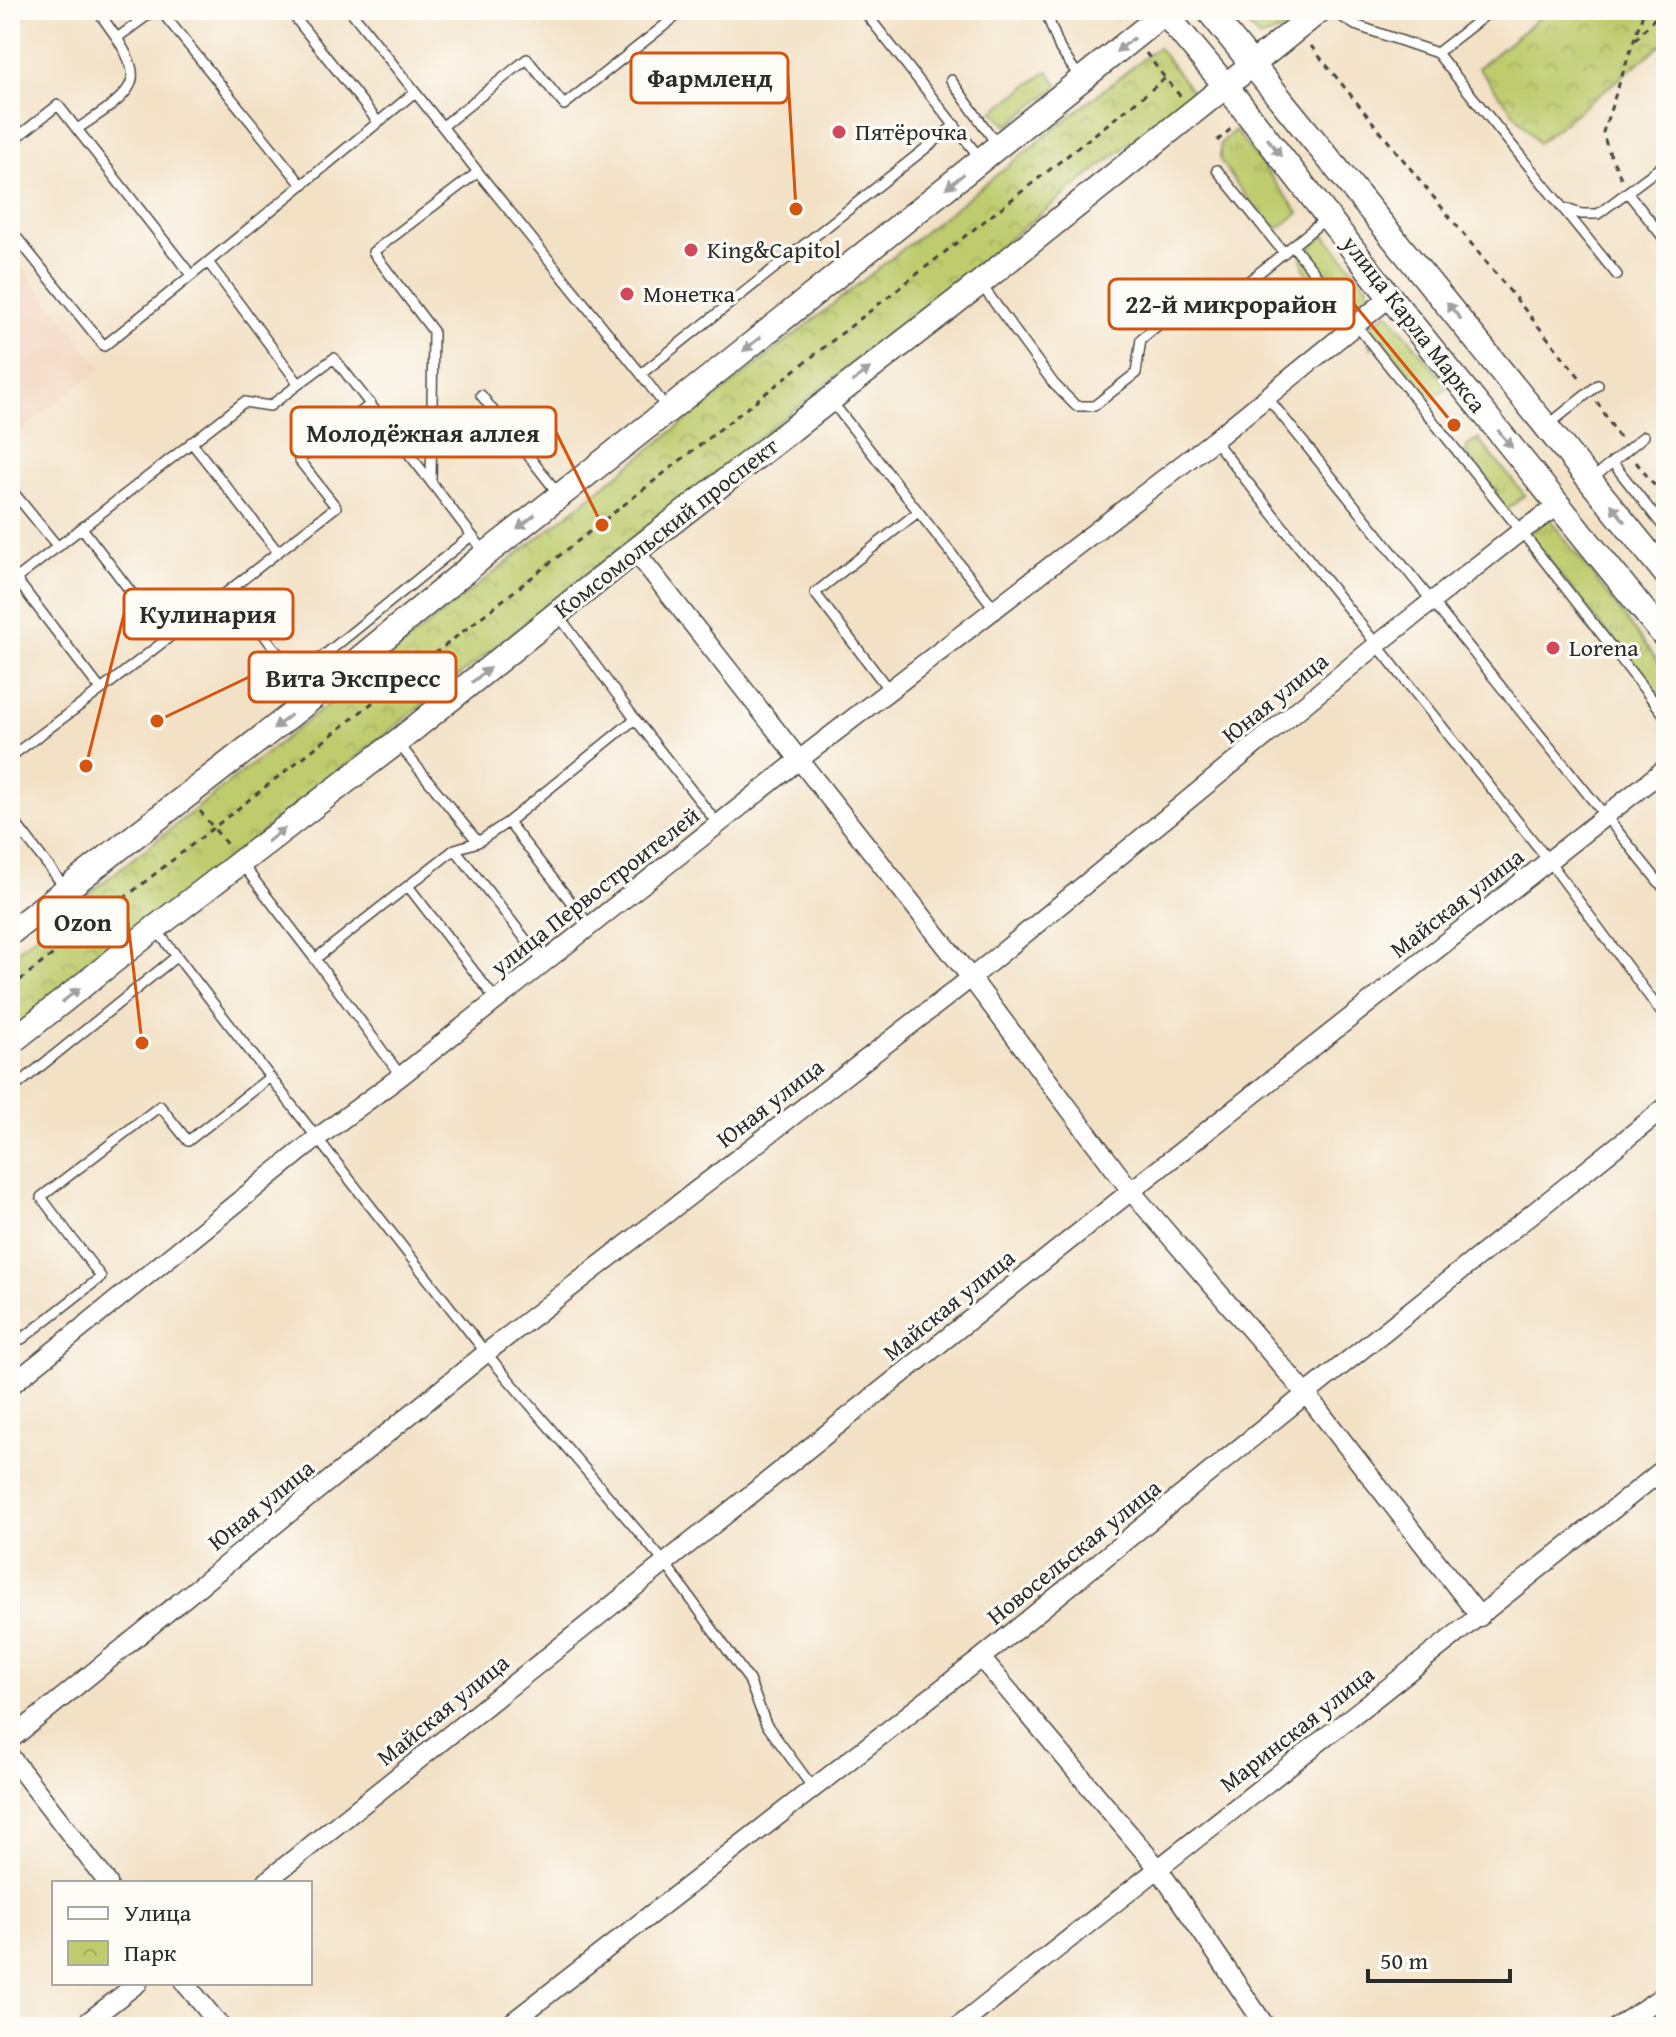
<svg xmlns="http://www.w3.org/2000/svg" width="1676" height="2037" font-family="'Gentium Book Plus',serif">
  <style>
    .built { fill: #f3d4bf }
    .grass { fill: url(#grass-tufts); stroke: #747c4c; stroke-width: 2 }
    .park { fill: url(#park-crowns); stroke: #747c4c; stroke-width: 2 }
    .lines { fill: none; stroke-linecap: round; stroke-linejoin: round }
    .service-casing { stroke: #494642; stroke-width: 12 }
    .minor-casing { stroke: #494642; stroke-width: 21 }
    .secondary-casing { stroke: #494642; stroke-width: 27 }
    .path { stroke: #494642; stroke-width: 3; stroke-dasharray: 6 6; stroke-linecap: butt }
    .service { stroke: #fff; stroke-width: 9 }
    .minor { stroke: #fff; stroke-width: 18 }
    .secondary { stroke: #fff; stroke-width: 24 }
    .oneway { fill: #a0a0a0 }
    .poi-dot { fill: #d1495b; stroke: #fdfcf7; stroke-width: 3 }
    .labels { text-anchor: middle; stroke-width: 6; stroke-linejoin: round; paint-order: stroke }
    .poi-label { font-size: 24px; fill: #2b2b2b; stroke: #fdfcf7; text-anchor: start }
    .street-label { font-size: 24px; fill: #2b2b2b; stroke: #fdfcf7 }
    .leader { fill: none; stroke: #d5540f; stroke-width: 3 }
    .callout-dot { fill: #d5540f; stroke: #fdfcf7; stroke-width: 3 }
    .callout { fill: #fdfcf7; stroke: #d5540f; stroke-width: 3 }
    .callout-label { font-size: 26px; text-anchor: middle; font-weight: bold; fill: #2b2b2b }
  </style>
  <defs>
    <pattern id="grass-tufts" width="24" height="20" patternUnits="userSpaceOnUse" patternTransform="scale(2)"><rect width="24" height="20" fill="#becc6e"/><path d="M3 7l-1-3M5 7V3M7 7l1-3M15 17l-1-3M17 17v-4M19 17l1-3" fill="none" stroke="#a3af5f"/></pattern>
    <pattern id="park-crowns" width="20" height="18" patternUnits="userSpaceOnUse" patternTransform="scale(2)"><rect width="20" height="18" fill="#becc6e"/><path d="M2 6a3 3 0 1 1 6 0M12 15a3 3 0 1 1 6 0" fill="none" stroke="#a3af5f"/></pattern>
  </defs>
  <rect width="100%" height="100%" fill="#fdfcf7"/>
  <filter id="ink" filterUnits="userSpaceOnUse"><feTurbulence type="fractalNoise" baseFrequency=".0125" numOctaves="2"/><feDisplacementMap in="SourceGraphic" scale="16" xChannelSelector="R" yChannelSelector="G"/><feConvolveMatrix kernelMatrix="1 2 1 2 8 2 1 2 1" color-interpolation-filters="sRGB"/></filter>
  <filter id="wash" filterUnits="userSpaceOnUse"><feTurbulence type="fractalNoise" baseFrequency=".006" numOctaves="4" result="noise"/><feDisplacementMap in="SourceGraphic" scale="32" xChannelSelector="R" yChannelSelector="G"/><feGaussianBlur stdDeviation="1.8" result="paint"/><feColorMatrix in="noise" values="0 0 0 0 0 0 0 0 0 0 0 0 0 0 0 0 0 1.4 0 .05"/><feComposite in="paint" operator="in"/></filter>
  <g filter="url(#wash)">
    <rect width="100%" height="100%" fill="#f3e1c6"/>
    <path class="built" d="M10,253L102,368L10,438Z"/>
    <path class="grass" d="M1235,10H1272L1287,29L1259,38Z
      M1048,71L1059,85L1008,126L993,111Z
      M1235,130L1299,213L1279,228L1262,217L1238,186L1220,160V144Z
      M1325,235L1368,286L1367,295L1349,309L1341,310L1304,269L1302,255Z
      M1388,312L1448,387L1433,398L1424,397L1383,340L1371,348L1365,330Z
      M1478,439L1525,495L1505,511L1498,510L1490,501V497L1497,491L1466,454L1467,446Z
      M1549,518L1666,672V706L1528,535Z"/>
    <path class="park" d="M1549,10H1666V41L1538,143L1478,68Z
      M1158,47L1193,93L10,1032V956Z"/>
  </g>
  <g filter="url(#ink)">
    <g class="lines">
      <defs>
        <path id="service" d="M97,10L117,38
          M160,10L302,185L415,92L478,172L373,252L433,331L431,482L486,554
          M289,10L378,122
          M350,10L415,92
          M863,10L980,158
          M1045,10L1060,49L1080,78
          M1331,10L1355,25L1437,53
          M1492,10L1437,53L1617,275
          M10,19L21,10
          M951,80L998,146
          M443,126L527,59L564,105L684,10
          M77,129C93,118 129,98 132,79C134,65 124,50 117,38L155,10
          M10,143L58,105L191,275
          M1217,170L1284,253
          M478,172L641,374L668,410
          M1628,193L1666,241
          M1563,208L1581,214H1598L1666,163
          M10,229L104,346L208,262
          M1293,246L1521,531L1666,717
          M980,283L1054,384L1076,406H1094L1136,373L1141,339L1201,290L1234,293L1328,217
          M641,374L955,125
          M299,384L334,358L431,482
          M481,395L560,496
          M1267,397L1666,891
          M832,402L995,609
          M1547,426L1598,385
          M1214,440L1549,861L1666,1019
          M1612,462L1666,530
          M1591,480L1644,436
          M10,488L58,547
          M82,528L167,639L278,552L191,442
          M278,552L336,507L299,460L371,404
          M231,590L296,678L471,536
          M559,616L635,719L718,824
          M167,639L101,690L16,579L244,402L270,406L299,384L208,262L302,185
          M889,690L815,593L918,512
          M397,742L478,842
          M10,757L101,690
          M10,816L66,889
          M508,822L590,926
          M455,849L544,963
          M241,863L315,959
          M408,886L496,1000
          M155,928L317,1138L486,1353L665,1563L749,1680L766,1724L813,1788
          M401,1076L315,959L455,849L478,842L508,822L635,719
          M10,1091L177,956
          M10,1324L22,1339L101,1277L41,1197L160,1106L188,1141L270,1077"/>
        <path id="minor" d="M635,551L971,978L1131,1191L1306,1394L1480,1617
          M10,1386L317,1138L401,1076L799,760L1214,440L1390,297
          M981,1658L1158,1868L1266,2027
          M10,1740L486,1353L971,978L1378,644L1521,531L1560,505
          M10,1756L108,1883
          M264,1883L1131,1191L1666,768
          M185,1983L221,2027
          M81,2027L138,1983
          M506,2027L981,1658L1306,1394L1666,1107
          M958,2027C1193,1840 1431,1656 1666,1467
          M1617,2027L1666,1994"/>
        <path id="secondary" d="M1162,10L1226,86L1390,297L1666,638
          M1208,10L1666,574
          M10,933L301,707L486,554L738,355L1168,10
          M10,1043L155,928L397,742L635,551L980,283L1320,10"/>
      </defs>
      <use href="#service" class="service-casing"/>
      <use href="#minor" class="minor-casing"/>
      <use href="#secondary" class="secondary-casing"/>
      <path class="path" d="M1113,10L1120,20
        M1635,40L1662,10
        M1311,46L1581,379
        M1146,53L1165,78
        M1217,141L1232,128
        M1621,178L1607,147L1603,132L1644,10
        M1597,402L1620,439
        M1636,462L1666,500
        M200,811L228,846
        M10,988L1161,82L1165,78L1181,97"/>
      <use href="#service" class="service"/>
      <use href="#minor" class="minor"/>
      <use href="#secondary" class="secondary"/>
    </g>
    <defs><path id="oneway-solid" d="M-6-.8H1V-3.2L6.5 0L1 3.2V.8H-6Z" transform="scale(2)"/></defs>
    <g class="oneway">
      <use href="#oneway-solid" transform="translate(1125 45) rotate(142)"/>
      <use href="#oneway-solid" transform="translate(1274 147) rotate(52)"/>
      <use href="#oneway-solid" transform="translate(955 181) rotate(141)"/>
      <use href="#oneway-solid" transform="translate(1454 311) rotate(-129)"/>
      <use href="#oneway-solid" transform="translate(752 344) rotate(141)"/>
      <use href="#oneway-solid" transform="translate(861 375) rotate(-38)"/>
      <use href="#oneway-solid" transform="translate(1505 439) rotate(51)"/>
      <use href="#oneway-solid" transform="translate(1618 513) rotate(-128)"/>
      <use href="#oneway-solid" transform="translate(526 522) rotate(142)"/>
      <use href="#oneway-solid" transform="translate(481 675) rotate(-39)"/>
      <use href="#oneway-solid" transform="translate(282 722) rotate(142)"/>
      <use href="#oneway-solid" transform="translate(276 835) rotate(-38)"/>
      <use href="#oneway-solid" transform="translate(71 995) rotate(-38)"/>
    </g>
  </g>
  <g class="poi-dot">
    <circle cx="839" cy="132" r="8"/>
    <circle cx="691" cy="250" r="8"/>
    <circle cx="627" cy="294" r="8"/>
    <circle cx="1553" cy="648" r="8"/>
  </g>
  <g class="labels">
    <g class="poi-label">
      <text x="855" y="140">Пятёрочка</text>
      <text x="707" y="258">King&amp;Capitol</text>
      <text x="643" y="302">Монетка</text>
      <text x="1569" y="656">Lorena</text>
    </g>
    <g class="street-label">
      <text transform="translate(1414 324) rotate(52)" y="8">улица Карла Маркса</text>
      <text transform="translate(666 528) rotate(-38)" y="8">Комсомольский проспект</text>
      <text transform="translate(1275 698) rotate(-39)" y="8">Юная улица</text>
      <text transform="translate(595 891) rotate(-38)" y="8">улица Первостроителей</text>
      <text transform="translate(1457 903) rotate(-38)" y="8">Майская улица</text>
      <text transform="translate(770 1103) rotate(-38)" y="8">Юная улица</text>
      <text transform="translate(949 1305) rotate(-39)" y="8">Майская улица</text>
      <text transform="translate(261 1505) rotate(-39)" y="8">Юная улица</text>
      <text transform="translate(1074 1552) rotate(-39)" y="8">Новосельская улица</text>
      <text transform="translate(443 1710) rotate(-39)" y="8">Майская улица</text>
      <text transform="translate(1297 1729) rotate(-38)" y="8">Маринская улица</text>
    </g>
  </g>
  <path class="leader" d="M796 209L788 78M1454 425L1354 304M602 525L556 432M86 766L124 614M157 721L249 677M142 1043L128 922"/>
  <g class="callout-dot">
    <circle cx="796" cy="209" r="8"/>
    <circle cx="1454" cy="425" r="8"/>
    <circle cx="602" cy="525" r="8"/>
    <circle cx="86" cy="766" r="8"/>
    <circle cx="157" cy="721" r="8"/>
    <circle cx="142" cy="1043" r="8"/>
  </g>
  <g class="callout">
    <rect x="631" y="53" width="157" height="50" rx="8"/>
    <rect x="1109" y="279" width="245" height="50" rx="8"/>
    <rect x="291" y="407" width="265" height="50" rx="8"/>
    <rect x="124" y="589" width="169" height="50" rx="8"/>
    <rect x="249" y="652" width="207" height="50" rx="8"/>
    <rect x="38" y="897" width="90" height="50" rx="8"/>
  </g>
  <g class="callout-label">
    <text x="710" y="87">Фармленд</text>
    <text x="1231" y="313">22-й микрорайон</text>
    <text x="423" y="442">Молодёжная аллея</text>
    <text x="208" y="623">Кулинария</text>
    <text x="353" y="687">Вита Экспресс</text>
    <text x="83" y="931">Ozon</text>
  </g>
  <rect width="1676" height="2037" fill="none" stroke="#fdfcf7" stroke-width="40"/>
  <rect x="52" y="1881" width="260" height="104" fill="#fdfcf7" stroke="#a9a8a5" stroke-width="2"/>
  <rect x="68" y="1907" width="40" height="12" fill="#ffffff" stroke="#a9a8a5" stroke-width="2"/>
  <text x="124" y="1921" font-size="24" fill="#2b2b2b">Улица</text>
  <rect x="68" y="1941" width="40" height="24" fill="url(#park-crowns)" stroke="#a9a8a5" stroke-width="2"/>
  <text x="124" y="1961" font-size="24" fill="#2b2b2b">Парк</text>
  <path d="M1368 1969v12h142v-12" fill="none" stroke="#2b2b2b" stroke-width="4"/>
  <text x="1380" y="1969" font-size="24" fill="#2b2b2b" stroke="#fdfcf7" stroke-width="6" paint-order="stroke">50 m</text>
</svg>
